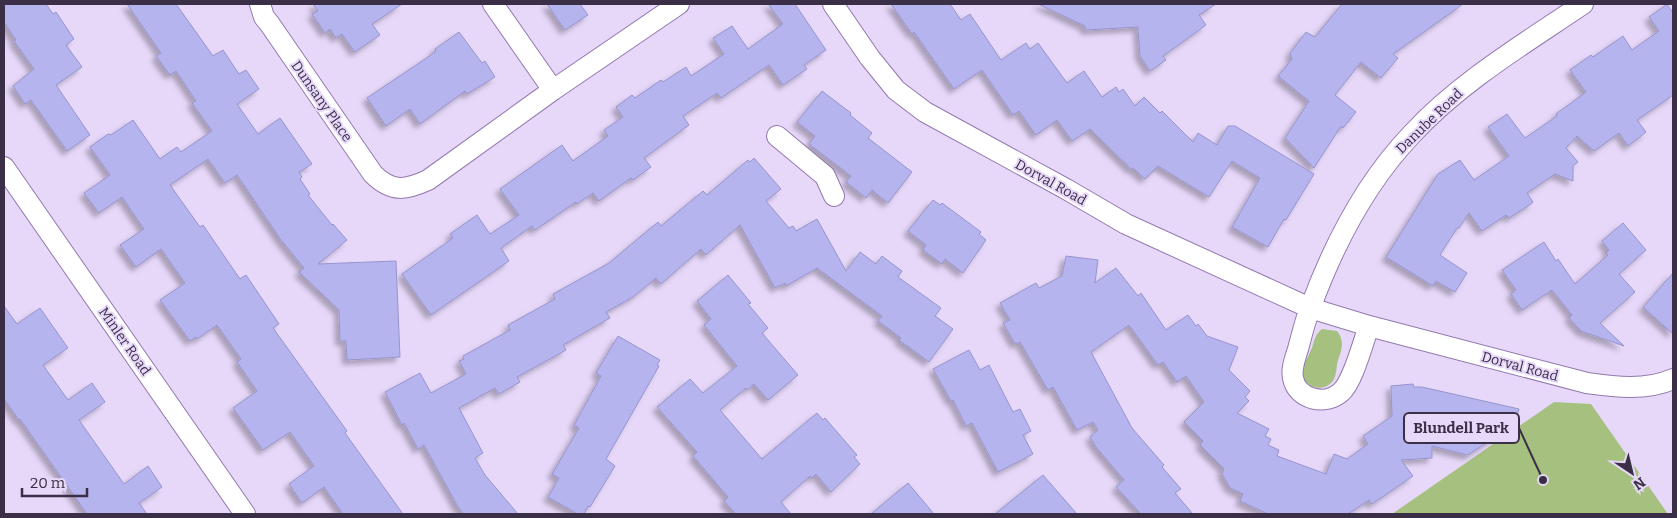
<svg xmlns="http://www.w3.org/2000/svg" width="1677" height="518" font-family="Bitter,serif">
  <style>
    .green { fill: #a6c080 }
    .building { fill: #b6b4ee; stroke: #9794cc; filter: url(#shadow) }
    .lines { fill: none; stroke-linecap: round; stroke-linejoin: round }
    .minor-casing { stroke: #9379ae; stroke-width: 22 }
    .minor { stroke: #fff; stroke-width: 20 }
    .labels { text-anchor: middle; stroke-width: 4; stroke-linejoin: round; paint-order: stroke }
    .street-label { font-size: 14px; fill: #3a2f46; stroke: #e7d8fa }
    .leader { fill: none; stroke: #3a2f46; stroke-width: 2 }
    .callout-dot { fill: #3a2f46; stroke: #e7d8fa; stroke-width: 2 }
    .callout { fill: #e7d8fa; stroke: #3a2f46; stroke-width: 2 }
    .callout-label { font-size: 15px; text-anchor: middle; font-weight: bold; fill: #3a2f46 }
  </style>
  <defs>
    <filter id="shadow"><feDropShadow dx="-4.5" dy="4.5" stdDeviation="2.5" flood-color="#0004"/></filter>
  </defs>
  <rect width="100%" height="100%" fill="#e7d8fa"/>
  <path class="green" d="M1322,329L1337,331C1345,341 1342,349 1338,360C1336,367 1337,376 1332,382C1322,394 1300,386 1302,369C1303,363 1308,358 1310,352C1315,343 1313,336 1322,329Z
    M1554,402L1591,404L1668,514H1392Z"/>
  <path class="building" d="M4,4H46L53,14L56,12L74,39L66,45L82,67L56,85L90,135L67,151L31,100L25,104L13,86L34,69L14,41L16,40L4,22Z
    M127,4H176L213,56L223,50L239,74L246,70L259,89L237,104L258,134L280,118L312,164L299,172L302,177L300,179L310,194L308,195L332,225L333,224L347,240L318,264L396,261L400,357L347,360L346,341H340L339,310L299,272L304,268L281,240L237,175L225,183L208,159L170,185L200,227L203,225L240,279L246,275L279,324L273,328L347,431L345,433L403,514H343L324,487L302,503L289,484L314,466L290,432L263,450L233,408L257,391L237,362L241,359L217,325L197,339L196,337L190,341L160,300L185,283L161,249L136,267L120,245L144,229L122,197L99,213L84,193L110,175L90,147L108,134L111,135L133,120L160,159L177,147L181,152L212,131L192,103L196,101L176,71L170,75L156,56L161,53Z
    M313,4H402L372,24L380,35L355,52L342,34L336,38L330,29L325,33L312,14L318,11Z
    M547,4H580L588,15L565,30Z
    M768,4H795L826,50L804,65L807,69L783,85L769,65L721,98L717,93L683,116L689,125L644,158L651,167L633,180L631,178L599,201L593,193L577,204L576,202L535,230L532,226L501,248L509,261L431,315L402,274L453,238L450,234L477,215L490,234L519,215L500,189L562,145L573,161L608,136L604,130L623,117L616,107L632,95L635,98L661,80L663,82L686,67L691,76L724,54L713,38L732,26L748,49L783,24Z
    M891,4H950L961,20L970,14L1001,60L1026,43L1030,49L1038,43L1067,83L1084,71L1102,97L1116,87L1119,92L1123,89L1135,106L1144,97L1160,113L1162,111L1193,142L1198,133L1217,145L1228,126H1235L1314,174L1286,220L1284,219L1268,247L1232,227L1260,178L1232,161L1209,197L1158,166L1145,179L1133,168L1131,169L1090,129L1072,141L1057,120L1036,135L1019,111L1013,115L982,70L954,89L914,32L912,34Z
    M1038,4H1216L1199,15L1206,25L1163,56L1166,60L1150,71L1140,56L1138,27L1085,30V26Z
    M1342,4H1463L1393,54L1398,58L1381,78L1361,62L1335,95L1356,112L1343,128L1341,126L1314,168L1285,138L1309,101L1278,76L1292,59L1290,53L1306,32L1315,37Z
    M1667,4L1673,13V95L1637,120L1646,132L1628,146L1619,133L1594,151L1577,136L1566,148L1578,162L1573,166V181L1555,174L1527,193L1533,202L1531,204L1509,218L1506,215L1482,231L1469,213L1459,228H1457L1440,255L1467,273L1455,292L1436,281L1433,286L1386,257L1438,174L1460,160L1474,180L1509,156L1488,127L1507,114L1525,138L1557,116L1556,114L1586,92L1570,70L1591,55L1593,57L1623,36L1632,50L1659,31L1649,17Z
    M459,32L482,63L485,61L495,77L467,94L465,91L420,124L410,109L386,126L367,98L425,59L436,51L435,49Z
    M822,91L851,113L850,115L872,133L868,138L912,172L888,203L872,190L866,198L846,182L851,176L809,144L815,136L797,122Z
    M754,158L781,189L766,201L789,228L793,226L796,231L817,219L846,271L860,252L876,264L882,256L902,271L898,277L941,308L935,316L953,329L929,362L899,340L901,338L878,321L882,316L817,268L786,286L785,283L775,288L740,225L706,255L701,249L661,284L656,278L633,297L606,312L610,318L563,345L566,350L517,377L520,382L499,394L495,388L459,408L483,453L475,458L485,475L518,514H464L458,507L424,445L418,449L404,423L402,425L385,392L420,373L431,393L466,374L459,361L464,359L463,356L510,330L508,325L555,299L553,294L609,263L658,222L661,226L703,191L707,195L748,160L750,162Z
    M933,200L940,205L942,203L981,232L979,234L986,240L963,273L945,259L942,264L923,250L926,245L908,231Z
    M1623,223L1646,250L1619,274L1635,292L1600,323L1624,346L1581,331L1569,318L1572,315L1552,290L1522,310L1511,294L1516,290L1502,270L1544,242L1556,261L1558,259L1575,284L1608,255L1606,253L1609,250L1602,241Z
    M1066,256L1098,260L1095,283L1116,268L1138,296L1141,293L1166,330L1188,315L1196,326L1198,324L1207,336L1238,347L1229,370L1250,391L1245,397L1249,401L1237,413L1269,429L1265,436L1271,439L1268,445L1279,450L1277,456L1326,474L1334,454L1347,459L1368,444L1363,436L1392,416L1391,386L1413,384L1414,387H1422L1519,409L1515,424L1468,455L1432,446V458L1401,460L1413,476L1372,504L1369,500L1348,514H1268L1240,501L1243,494L1230,488L1222,474L1224,469L1200,445L1203,441L1184,422L1204,402L1186,376L1177,382L1163,362L1158,365L1129,325L1091,352L1132,428L1164,465L1162,467L1181,489L1175,493L1193,514H1141L1116,487L1124,480L1096,447L1090,437L1098,430L1093,422L1077,430L1053,387L1048,390L1020,342L1015,344L1003,323L1010,320L1000,303L1036,283L1039,288L1062,276Z
    M1673,273V334L1643,307Z
    M728,275L751,303L748,304L768,328L762,333L798,375L768,400L754,384L747,390L746,388L720,410L762,459L817,413L823,420L825,418L857,455L854,457L860,464L831,492L816,474L812,478L810,476L781,502L791,514H736L724,501L728,497L693,456L697,452L657,407L690,379L703,393L737,366L704,325L711,319L697,301Z
    M4,306L17,324L40,308L68,348L43,365L68,400L92,383L105,402L79,420L124,484L148,466L162,487L139,503L147,514H87L20,419L19,420L4,399Z
    M618,336L660,360L657,365L659,366L606,459L615,466L590,507L588,506L584,514H578L548,497L559,478L552,474L579,428L574,425L601,376L596,373Z
    M969,350L980,370L989,365L1013,412L1020,409L1031,431L1023,435L1033,454L998,472L972,423L966,426L953,400L951,401L933,369Z
    M1043,475L1077,514H995Z
    M908,483L934,514H871Z"/>
  <g class="lines">
    <defs>
      <path id="minor" d="M260,4L264,17L269,23L373,174C392,193 406,190 428,180L553,90L679,4
        M493,4L553,90
        M833,4L870,58L896,90L925,112L1066,189L1126,224L1310,308L1369,326L1587,383C1615,387 1646,391 1673,379
        M777,136L825,176L834,196
        M4,167L245,514
        M1369,326C1363,342 1353,382 1341,392C1326,406 1297,400 1293,378C1291,368 1295,359 1298,349C1302,335 1305,320 1311,306C1334,244 1366,182 1412,134C1460,82 1524,44 1583,4"/>
    </defs>
    <use href="#minor" class="minor-casing"/>
    <use href="#minor" class="minor"/>
  </g>
  <g class="labels">
    <g class="street-label">
      <text transform="translate(322 101) rotate(55)" y="5">Dunsany Place</text>
      <text transform="translate(1429 121) rotate(-44)" y="5">Danube Road</text>
      <text transform="translate(1051 182) rotate(29)" y="5">Dorval Road</text>
      <text transform="translate(125 341) rotate(55)" y="5">Minler Road</text>
      <text transform="translate(1520 366) rotate(15)" y="5">Dorval Road</text>
    </g>
  </g>
  <path class="leader" d="M1543 480L1519 428"/>
  <circle class="callout-dot" cx="1543" cy="480" r="5"/>
  <rect class="callout" x="1404" y="413" width="115" height="30" rx="5"/>
  <g class="callout-label">
    <text x="1461" y="433">Blundell Park</text>
  </g>
  <rect width="1677" height="518" fill="none" stroke="#3a2f46" stroke-width="10"/>
  <g transform="translate(1632 473) rotate(145)" stroke="#e7d8fa" stroke-width="4" paint-order="stroke">
  <path d="M0-4L9 19L0 12L-9 19Z" fill="#3a2f46"/>
  <text y="-8" font-size="14" font-weight="bold" text-anchor="middle" fill="#3a2f46">N</text>
  </g>
  <path d="M22 488v8h65v-8" fill="none" stroke="#3a2f46" stroke-width="2.5"/>
  <text x="30" y="488" font-size="15" fill="#3a2f46" stroke="#e7d8fa" stroke-width="4" paint-order="stroke">20 m</text>
</svg>
